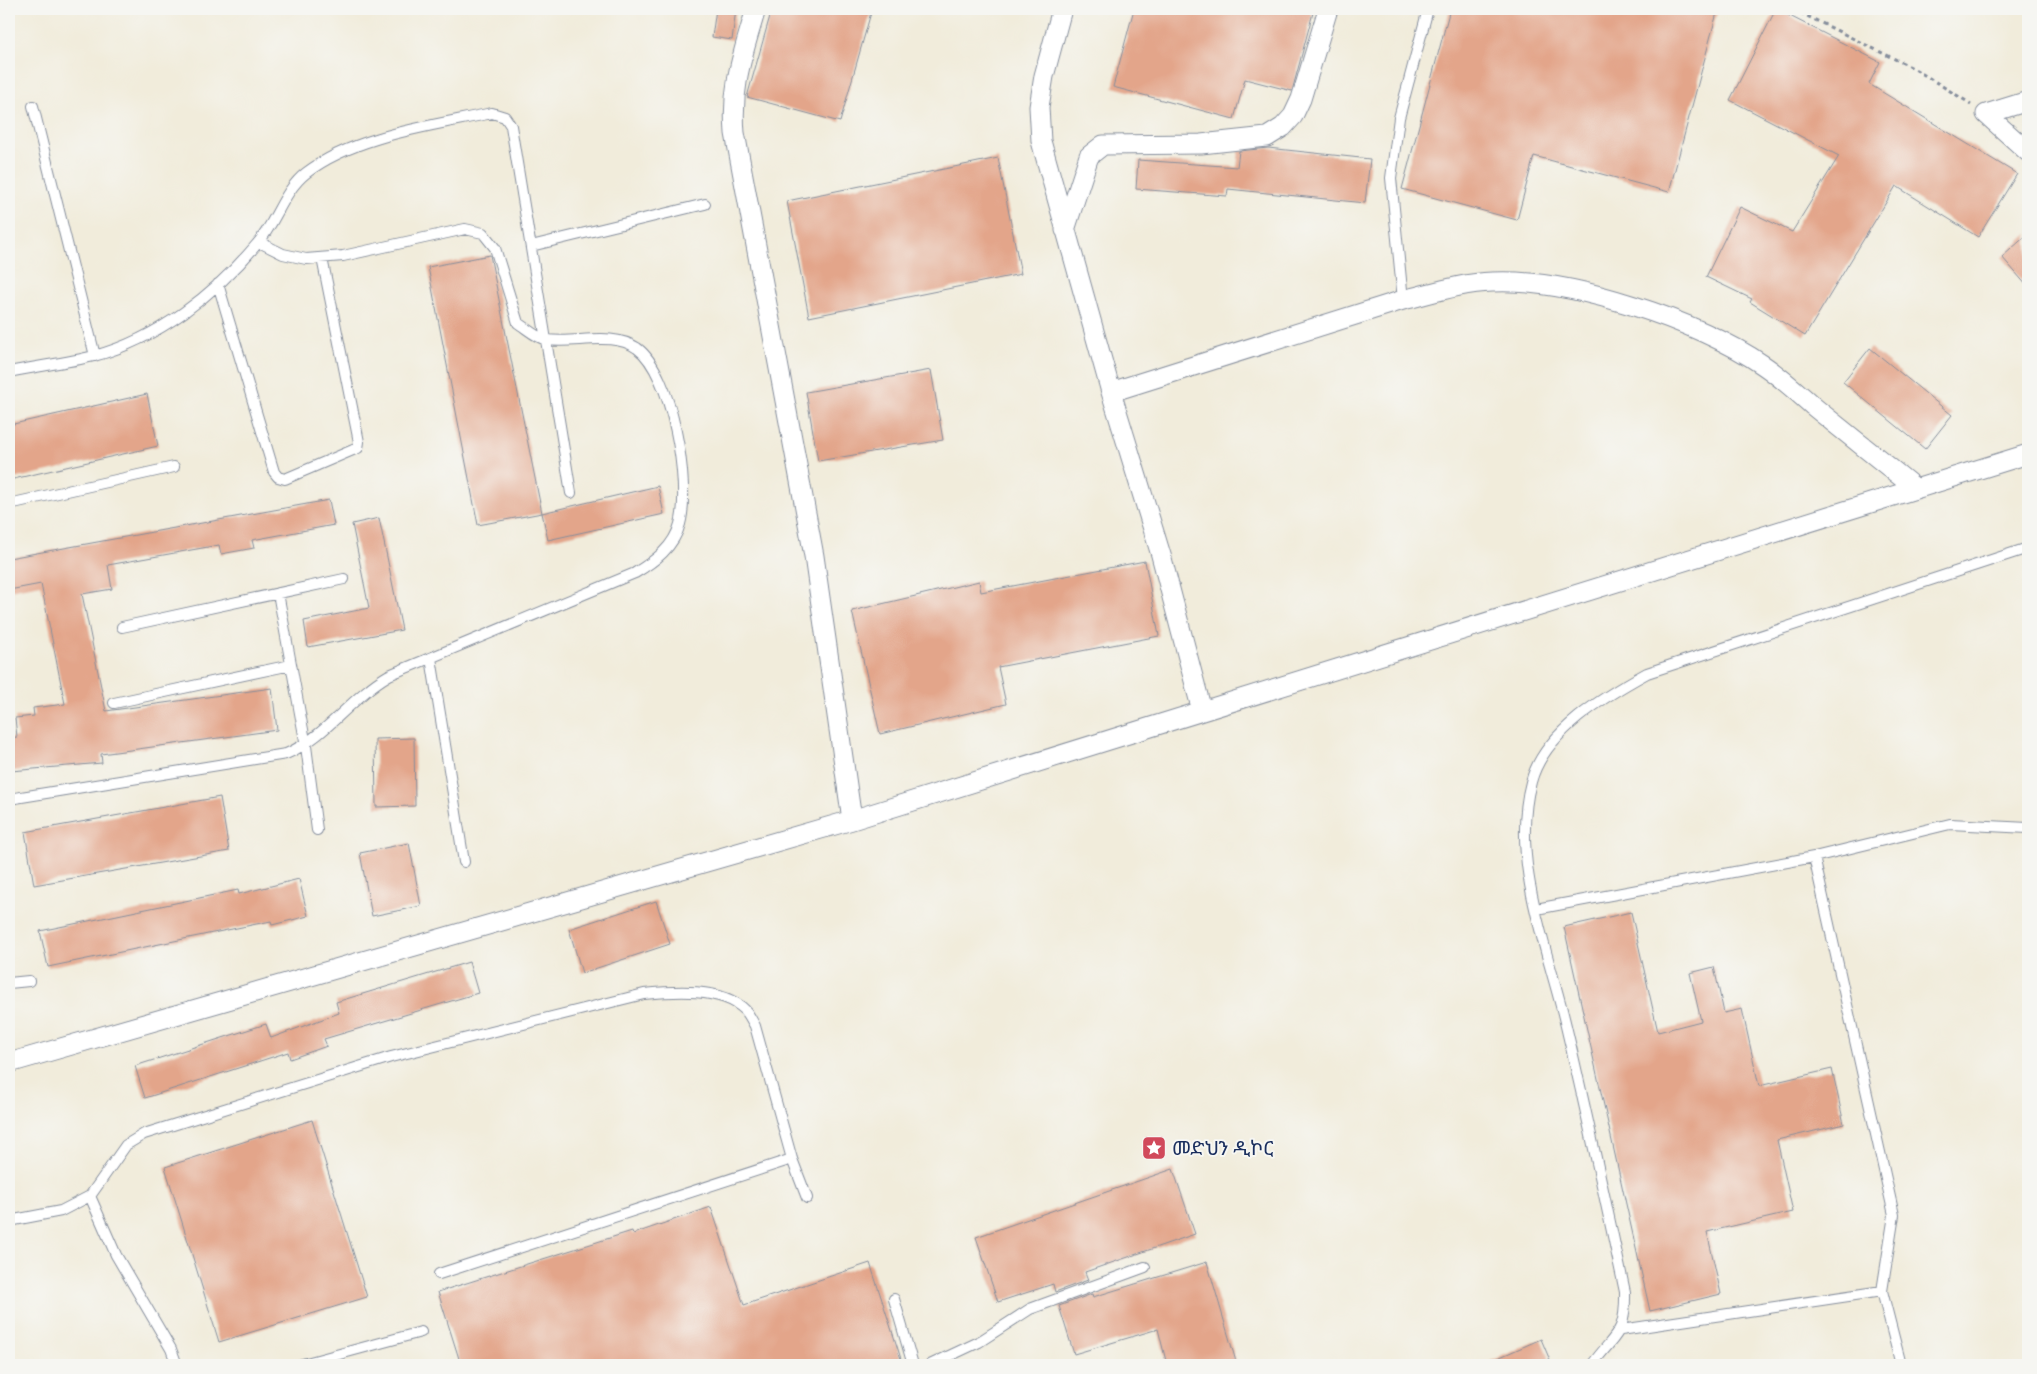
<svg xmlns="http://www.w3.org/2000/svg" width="2037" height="1374" font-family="'Indie Flower','Noto Sans Ethiopic',sans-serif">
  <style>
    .building { fill: #e3a58a }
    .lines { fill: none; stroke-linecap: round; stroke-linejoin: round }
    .service-casing { stroke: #868e9c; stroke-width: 12 }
    .minor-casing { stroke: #868e9c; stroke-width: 21 }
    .path { stroke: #868e9c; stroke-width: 3; stroke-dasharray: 4 4; stroke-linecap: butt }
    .service { stroke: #fff; stroke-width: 10 }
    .minor { stroke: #fff; stroke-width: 19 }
    .labels { text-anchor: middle; stroke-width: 4; stroke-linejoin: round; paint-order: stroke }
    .poi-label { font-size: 20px; fill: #1b2f5e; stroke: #f6f6f2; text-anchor: start }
  </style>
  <rect width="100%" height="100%" fill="#f6f6f2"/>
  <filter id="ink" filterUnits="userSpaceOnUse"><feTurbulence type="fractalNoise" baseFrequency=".02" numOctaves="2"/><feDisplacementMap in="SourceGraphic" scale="10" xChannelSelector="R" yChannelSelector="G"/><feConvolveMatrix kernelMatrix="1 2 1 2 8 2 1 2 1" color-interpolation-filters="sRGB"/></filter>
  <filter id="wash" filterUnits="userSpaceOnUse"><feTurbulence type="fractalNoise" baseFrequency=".0096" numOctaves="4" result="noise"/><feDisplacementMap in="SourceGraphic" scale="20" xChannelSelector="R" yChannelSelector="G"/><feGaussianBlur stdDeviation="1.12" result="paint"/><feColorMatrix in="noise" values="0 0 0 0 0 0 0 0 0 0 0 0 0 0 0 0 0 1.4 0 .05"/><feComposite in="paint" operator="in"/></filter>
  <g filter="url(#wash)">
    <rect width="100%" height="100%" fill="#f1ecdb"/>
    <g id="blocks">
      <path class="building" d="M716,9H736L732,40L712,37Z
        M772,9H872L840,122L747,97Z
        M1134,9H1314L1292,91L1245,79L1234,119L1113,87Z
        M1450,9H1718L1669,192L1534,156L1517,220L1402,189Z
        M1776,9L1880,62L1869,84L2017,174L1978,237L1896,186L1805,336L1750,302L1752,299L1706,277L1740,207L1792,232L1839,156L1730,100Z
        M1268,148L1370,159L1365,203L1228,189L1227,196L1136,189L1138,160L1237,167L1239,151Z
        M998,158L1021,274L809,317L787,201Z
        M2028,234V287L2002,257Z
        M490,255L542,513L478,525L428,267Z
        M1870,348L1952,415L1925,449L1843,382Z
        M931,370L943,440L818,461L806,392Z
        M147,394L158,446L9,480V425Z
        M658,486L664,514L548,540L542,513Z
        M329,500L334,525L252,540L254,548L221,554L219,545L108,565L112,589L82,594L106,711L272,688L277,730L101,754L102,763L11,771L9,738L17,737L15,718L34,716L33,708L65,704L41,584L9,590V558Z
        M379,518L402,630L308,647L304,621L369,608L352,524Z
        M1145,561L1159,636L998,667L1006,704L880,734L852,611L979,581L981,592Z
        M414,738L415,806L376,807L375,739Z
        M220,797L229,851L34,885L25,832Z
        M409,843L421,906L372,916L360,853Z
        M299,879L308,916L272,925L271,921L48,967L40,931L238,890L239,894Z
        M656,901L670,944L582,973L569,929Z
        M1631,912L1658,1032L1701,1021L1690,973L1714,967L1724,1013L1742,1009L1759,1086L1832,1069L1844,1124L1777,1140L1793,1212L1707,1232L1721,1294L1650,1311L1564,927Z
        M469,962L478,993L324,1039L327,1046L290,1059L288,1052L145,1098L135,1066L266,1024L271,1038L339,1013L336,1002Z
        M312,1120L367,1297L219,1342L165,1167Z
        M1173,1169L1195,1234L1085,1272L1088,1280L1055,1292L1053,1284L998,1302L976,1237Z
        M711,1207L744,1305L870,1263L903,1365H461L438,1292L632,1231L633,1234Z
        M1207,1262L1237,1365H1167L1158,1329L1074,1354L1059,1306L1092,1294L1093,1297Z
        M1541,1339L1552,1365H1482Z"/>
    </g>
  </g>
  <g filter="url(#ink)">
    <use href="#blocks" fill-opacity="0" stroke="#868e9c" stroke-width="1"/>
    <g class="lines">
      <defs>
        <path id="service" d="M33,106L95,356
          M531,246L705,204
          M218,284L274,472L278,477L285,479L353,450L358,448L359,442L322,258
          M1403,300L1391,178L1399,118L1428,9
          M9,372C37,366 66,363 94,356C158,339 215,294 257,244C276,223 283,191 306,173C355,135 432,126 492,113L505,117L511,126L571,493
          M9,504L174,467
          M278,593L306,746L317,830
          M122,627L344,579
          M431,658L464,862
          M114,703L291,665
          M9,799L286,754C326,737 351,697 389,675L635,573C655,561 674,547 680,524C691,484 672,373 637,348C612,331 576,344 547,340C538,339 526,328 518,323L495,248L483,233L465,229L343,256L306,259L283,254L259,242
          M1536,909L1814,857
          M9,983L29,981
          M90,1196L126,1145L144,1134L391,1057L644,994C673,991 722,987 745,1010C749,1014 752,1021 755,1026L792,1159L807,1198
          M9,1221L61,1211L90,1196L116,1255L171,1349L177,1365
          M439,1274L792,1159
          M894,1299L913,1365
          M1621,1330L1882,1291
          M299,1365L421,1332
          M930,1365L979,1342L1030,1309L1145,1267
          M1592,1365C1615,1333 1626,1336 1625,1292C1606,1203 1587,1114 1566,1026C1548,949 1510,860 1531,782C1544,732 1605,696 1647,673L2028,548
          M1901,1365L1882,1291L1894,1215L1814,857L1950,824L2028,828"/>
        <path id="minor" d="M756,9C743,54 731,85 735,133L814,556L852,820
          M1062,9L1044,76L1039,107L1041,141L1111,392L1161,555L1202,711
          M1986,114L2028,152
          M1986,114L2028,101
          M1065,230L1089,156L1103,145L1201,144L1267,137L1283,127L1293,116L1301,99L1328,9
          M1111,392L1403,300C1432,293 1462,283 1492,282C1570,278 1699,321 1763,365C1781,377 1797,392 1813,406C1847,434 1882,461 1916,489
          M9,1063L852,820L2028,454"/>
      </defs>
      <use href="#service" class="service-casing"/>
      <use href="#minor" class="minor-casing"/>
      <path class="path" d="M1793,9L1913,68L1971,104"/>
      <use href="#service" class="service"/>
      <use href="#minor" class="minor"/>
    </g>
  </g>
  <defs>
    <symbol id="sight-square" viewBox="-11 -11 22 22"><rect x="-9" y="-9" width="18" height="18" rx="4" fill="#d1495b" stroke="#f6f6f2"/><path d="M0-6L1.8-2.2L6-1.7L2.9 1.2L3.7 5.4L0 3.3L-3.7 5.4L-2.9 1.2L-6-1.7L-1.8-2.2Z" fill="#fff"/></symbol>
  </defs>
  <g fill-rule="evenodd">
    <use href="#sight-square" x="1140" y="1134" width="28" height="28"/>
  </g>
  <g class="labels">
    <g class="poi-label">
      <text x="1172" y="1155">መድህን ዲኮር</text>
    </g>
  </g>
  <rect width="2037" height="1374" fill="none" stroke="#f6f6f2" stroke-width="30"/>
</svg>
